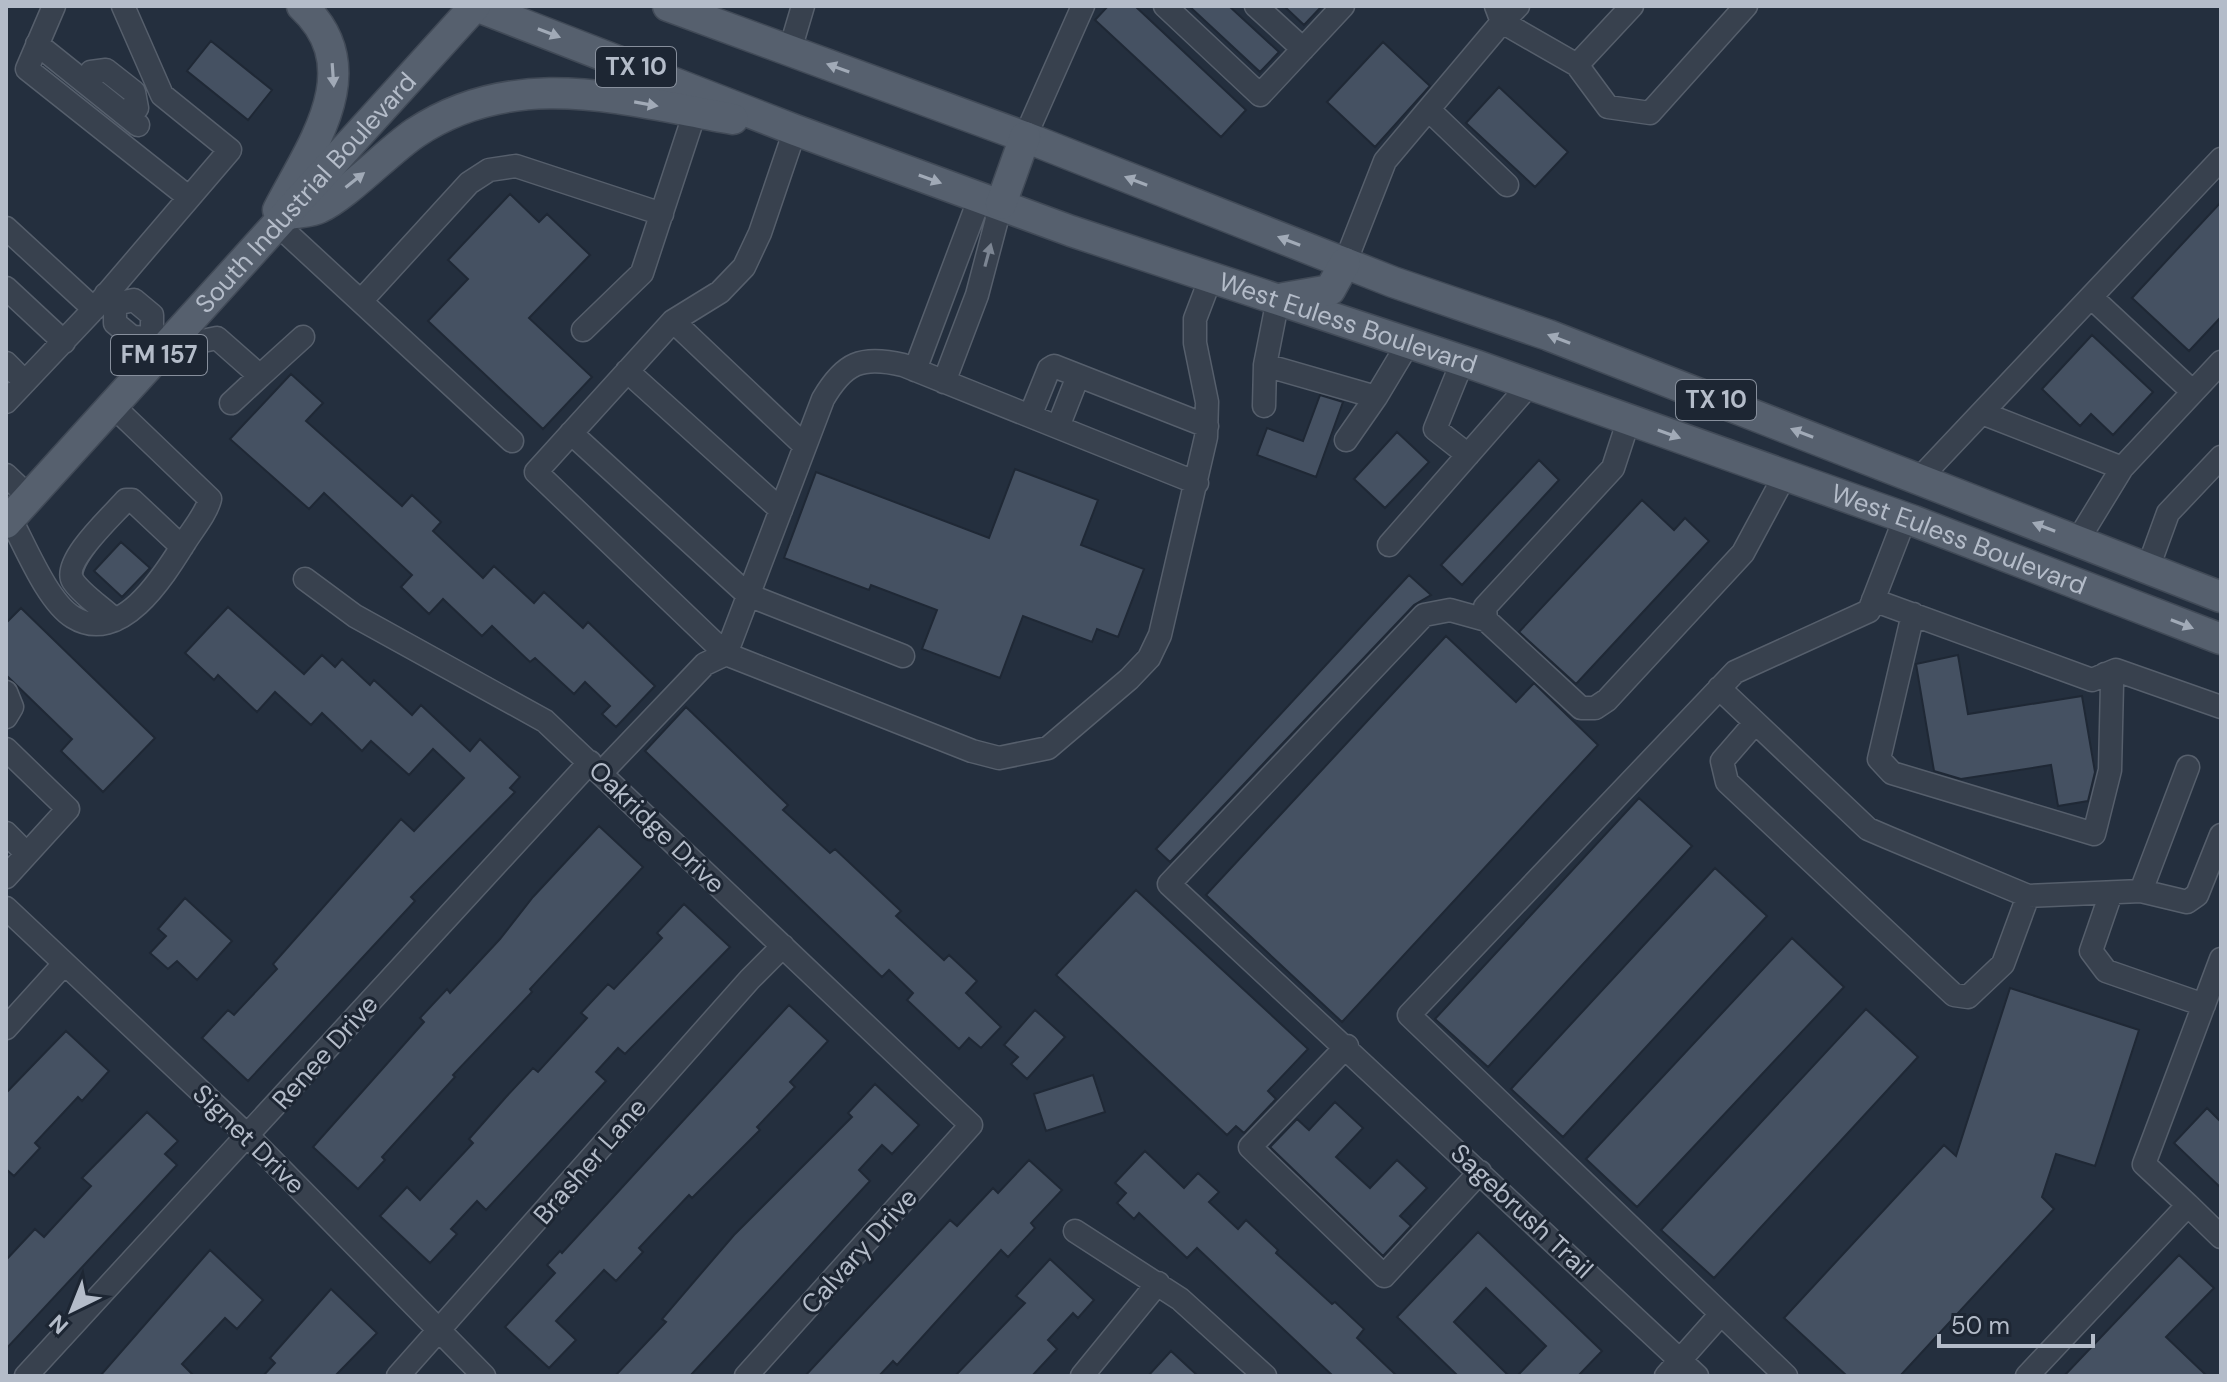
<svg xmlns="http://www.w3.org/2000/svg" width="2227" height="1382" font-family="'DM Sans',sans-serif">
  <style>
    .building { fill: #455162; stroke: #1f2835; stroke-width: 2 }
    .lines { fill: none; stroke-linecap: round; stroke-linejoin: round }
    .minor-casing { stroke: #565f6c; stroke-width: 25 }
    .major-casing { stroke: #414a57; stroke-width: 33 }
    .minor { stroke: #38414e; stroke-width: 22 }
    .major { stroke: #56606e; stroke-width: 30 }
    .oneway { fill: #a1aab7 }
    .oneway2 { fill: #7c8592 }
    .labels { text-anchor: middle; stroke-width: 6; stroke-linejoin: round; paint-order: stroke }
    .shield { fill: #1d2633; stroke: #878f9c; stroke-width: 2 }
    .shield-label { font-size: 24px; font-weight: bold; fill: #b4bcc9 }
    .street-label { font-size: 26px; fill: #b4bcc9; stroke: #1d2633 }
  </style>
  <rect width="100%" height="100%" fill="#242f3e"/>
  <path class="building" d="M1108,6H1135L1246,110L1221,137L1095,20Z
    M1189,6H1229L1279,52L1260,72Z
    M1284,6H1322L1304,25Z
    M211,41L272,90L248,120L187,71Z
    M1383,42L1430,86L1375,147L1327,102Z
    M1499,87L1568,152L1535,187L1466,123Z
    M510,194L539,222L547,214L590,255L529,318L592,377L543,429L428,321L468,279L448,260Z
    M2221,202V317L2189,351L2132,298Z
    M2092,335L2153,392L2113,435L2091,414L2080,426L2042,389Z
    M291,374L323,403L306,421L402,506L412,495L441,522L433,531L483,578L494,566L534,603L544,592L583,628L588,622L655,686L616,727L602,714L610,706L585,682L574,694L535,658L530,662L492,626L482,636L443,599L429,614L401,587L412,575L324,493L309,509L230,439Z
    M1320,395L1343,402L1316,477L1257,455L1267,428L1303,441Z
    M1397,432L1429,462L1385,508L1354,479Z
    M1539,460L1559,480L1462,585L1441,565Z
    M1015,469L1098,500L1081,545L1144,569L1118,637L1097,629L1092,642L1023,616L1000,678L922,649L937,610L871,585L869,590L784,558L816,472L989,538Z
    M1642,500L1674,530L1685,518L1709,541L1576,684L1519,632Z
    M121,542L150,568L122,597L94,571Z
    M1409,575L1431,595L1414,605L1170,862L1156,849Z
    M228,607L304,674L322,655L335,667L342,659L370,685L374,680L412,715L421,705L470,751L480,739L520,777L510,788L515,792L411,897L415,901L248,1081L202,1038L228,1010L234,1015L277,969L273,964L401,819L414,831L464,778L433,749L409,775L371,741L362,751L322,713L311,725L275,692L257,712L218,675L214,680L185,653Z
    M21,608L155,738L103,792L61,751L72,739L6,675V623Z
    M1446,636L1516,702L1534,683L1598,745L1342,1022L1206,895Z
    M1958,655L1968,714L2082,696L2095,772L2088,801L2058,806L2051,765L1961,779L1934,771L1916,664Z
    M686,707L788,805L783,810L830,853L835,849L901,911L896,916L944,960L949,955L977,981L966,993L1001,1027L981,1048L969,1038L959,1049L907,1000L913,993L889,970L882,977L645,751Z
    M1639,798L1692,846L1488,1067L1435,1019Z
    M599,826L643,867L530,989L532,992L453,1075L455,1077L382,1157L385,1160L358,1189L313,1147L424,1022L420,1018L447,989L450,993L500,939L533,897Z
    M1715,868L1767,916L1563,1137L1511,1089Z
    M1136,890L1308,1049L1268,1091L1276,1099L1244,1133L1236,1126L1227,1135L1056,975Z
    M185,898L232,941L197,980L177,961L168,969L150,953L166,936L158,929Z
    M684,904L730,947L625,1054L618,1048L596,1072L606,1081L486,1210L477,1201L451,1229L457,1234L430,1263L380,1216L407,1187L420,1200L473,1143L469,1139L506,1097L533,1068L538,1072L587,1018L581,1013L608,984L614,989L662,938L657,933Z
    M1792,938L1844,987L1637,1207L1586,1159Z
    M2010,988L2139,1030L2095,1166L2056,1154L2042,1197L2054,1209L1900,1376H1847L1784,1318L1944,1145L1956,1156Z
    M789,1005L828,1041L790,1082L795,1087L757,1127L760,1130L692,1198L689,1195L639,1248L643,1252L616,1281L604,1270L556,1321L576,1340L549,1368L505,1327L555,1273L547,1265L560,1251L562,1253Z
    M1866,1009L1918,1057L1714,1278L1661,1230Z
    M1035,1010L1065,1037L1027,1079L1011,1064L1018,1057L1004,1045Z
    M66,1031L109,1071L82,1101L78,1097L35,1143L40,1148L14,1176L6,1169V1093Z
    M1093,1075L1105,1112L1046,1131L1034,1094Z
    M875,1084L919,1125L892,1154L882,1145L859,1170L870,1181L690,1376H615L666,1322L662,1319L734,1235L852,1117L848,1113Z
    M1335,1102L1363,1128L1336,1157L1370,1188L1397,1160L1427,1188L1400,1216L1411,1226L1383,1256L1270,1147L1297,1119L1309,1130Z
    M2207,1108L2221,1122V1188L2174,1143Z
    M147,1112L178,1141L165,1154L177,1165L6,1349V1260L35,1229L44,1237L91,1186L82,1178Z
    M1145,1151L1184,1188L1198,1173L1219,1192L1209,1202L1238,1229L1246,1220L1278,1250L1276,1253L1332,1304L1335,1302L1364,1329L1357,1338L1397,1376H1333L1197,1248L1187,1258L1139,1213L1134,1219L1117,1203L1126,1193L1115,1183Z
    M1029,1160L1062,1190L1031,1223L1035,1228L1008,1257L1001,1250L897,1365L893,1361L879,1376H805L950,1220L957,1226L993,1188L998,1193Z
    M1478,1232L1602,1351L1578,1376H1517L1546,1346L1486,1288L1454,1322L1509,1376H1458L1397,1317Z
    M210,1250L263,1300L237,1329L225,1318L182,1364L194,1376H100Z
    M2179,1255L2214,1288L2166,1337L2207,1376H2064Z
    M1050,1259L1094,1300L1078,1318L1073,1313L1048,1340L1057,1349L1032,1376H955L1025,1303L1016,1296Z
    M331,1289L377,1333L335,1376H263L275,1363L270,1358Z
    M1171,1351L1198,1376H1148Z"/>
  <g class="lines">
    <defs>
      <path id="minor" d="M54,6L27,69L187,196
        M1165,6L1260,95L1343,6
        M1256,6L1303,49
        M1518,6L1502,22L1577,65L1632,6
        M37,44L138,125
        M790,50L803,6
        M1577,65L1608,107L1650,113L1746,6
        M91,72L106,70L134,92L137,108
        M1430,111L1507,185
        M795,130L760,233L744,267L720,292L673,321L536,472L726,654L972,751L999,758L1048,748L1129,679L1149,658L1160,635L1206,437L1207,402L1195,343V319L1211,277
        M1025,137L1083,6
        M278,225L512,441
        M6,228L94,309L6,402
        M1345,263L1385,161L1502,22L1496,6
        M6,288L64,342
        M106,294L115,304V323L132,337L152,338L164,349L217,338L260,376L231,403
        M2091,297L2193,392
        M361,301L469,183L489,170L516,166L662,214
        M115,304L134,300L152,315V338
        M94,309L230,150L162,95L123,6
        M673,321L805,446
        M583,330L642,273L695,112
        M1463,360L1435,429L1468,455
        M6,363L25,382
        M1265,365L1376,397L1346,440
        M915,370L980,197
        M627,371L781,510
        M260,376L303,337
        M944,382L977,295L1001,204
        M1376,397L1409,342
        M1264,406L1265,365L1278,299
        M1982,413L2122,468
        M1030,416L1049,369L1054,366L1207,426
        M1629,419L1613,468L1485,607L1486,620L1581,708H1595L1607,700L1743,553L1785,475
        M1058,427L1078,376
        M571,433L748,595L903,656
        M6,475L29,497
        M1920,478L2221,159
        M10,518C25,545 47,601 73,617C121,647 165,574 185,542C193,529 206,514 210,499L113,406
        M2078,540L2122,468L2221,362
        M1389,545L1530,384
        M2148,568L2168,513L2221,457
        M305,579L355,616L545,721L971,1125L746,1376
        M1873,600L2092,680L2116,670L2221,707
        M1913,614L1879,759L1892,773L2094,834L2110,770L2112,684L2105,674
        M115,620C103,608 82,595 73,581C61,562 114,514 126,500H132L182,547
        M1486,620L1450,610L1424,615L1169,884L1697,1376
        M1719,688L1868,829L1889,838L2028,896L2141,891L2187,902L2197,895L2221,835
        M6,692L12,707L6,717
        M1755,723L1722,761L1727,782L1954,995L1968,997L2003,964L2028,896
        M6,749L68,809L6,877
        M601,773L705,664L726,654L823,399C844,363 861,355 903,365L1197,483
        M6,833L27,854
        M2141,891L2188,767
        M2111,893L2091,951L2106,971L2204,1005
        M6,908L248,1136L484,1376
        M6,1028L64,964
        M1347,1046L1250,1147L1384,1276L1480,1172
        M2188,1205L2221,1237
        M1075,1231L1180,1299L1265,1376
        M26,1376L590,762
        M398,1376L750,979L783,946
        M1082,1376L1158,1283
        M1666,1376L1721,1314
        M1786,1376L1409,1015L1735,672L1869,611L1905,518
        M2027,1376L2188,1205L2144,1164L2221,959"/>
      <g id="major">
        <path id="s1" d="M476,6L795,130L1071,231L1478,366L1914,521L2221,639"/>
        <path d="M668,6L1025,137L1393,282L1548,335L2221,597"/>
        <path d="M1001,204L1025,137"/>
        <path d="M278,210C311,146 370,69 302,6"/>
        <path d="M290,214C299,212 311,212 319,208C347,195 387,152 415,133C516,66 623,100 733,119"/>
        <path d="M1284,298L1330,290L1345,263"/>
        <path id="s2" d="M6,523L475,6"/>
      </g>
    </defs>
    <use href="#minor" class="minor-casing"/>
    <use href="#major" class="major-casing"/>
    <use href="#minor" class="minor"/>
    <use href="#major" class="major"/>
  </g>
  <defs><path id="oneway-solid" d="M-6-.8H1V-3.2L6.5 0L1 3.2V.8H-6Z" transform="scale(2)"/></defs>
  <g class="oneway">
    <use href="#oneway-solid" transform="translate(549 33) rotate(21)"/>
    <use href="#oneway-solid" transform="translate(838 68) rotate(-160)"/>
    <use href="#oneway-solid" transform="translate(333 75) rotate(86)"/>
    <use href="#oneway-solid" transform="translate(646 104) rotate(10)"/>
    <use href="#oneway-solid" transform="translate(930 179) rotate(20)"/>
    <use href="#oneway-solid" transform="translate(355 180) rotate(-38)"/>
    <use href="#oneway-solid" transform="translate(1136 181) rotate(-159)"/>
    <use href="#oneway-solid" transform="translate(1289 241) rotate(-159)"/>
    <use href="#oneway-solid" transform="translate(1559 339) rotate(-159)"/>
    <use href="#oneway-solid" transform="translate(1802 433) rotate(-159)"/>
    <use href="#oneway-solid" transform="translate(1669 434) rotate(20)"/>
    <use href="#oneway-solid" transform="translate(2044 527) rotate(-159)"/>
    <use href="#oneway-solid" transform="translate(2182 624) rotate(21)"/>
  </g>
  <use class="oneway2" href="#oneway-solid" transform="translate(988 255) rotate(-75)"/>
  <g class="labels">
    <g class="shield">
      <rect x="596" y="47" width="80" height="40" rx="6"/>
      <rect x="111" y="335" width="96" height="40" rx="6"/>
      <rect x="1676" y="380" width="80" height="40" rx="6"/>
    </g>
    <g class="shield-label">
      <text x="636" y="75">TX 10</text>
      <text x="159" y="363">FM 157</text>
      <text x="1716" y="408">TX 10</text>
    </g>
    <g class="street-label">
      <text dy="9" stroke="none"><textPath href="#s2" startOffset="446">South Industrial Boulevard</textPath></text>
      <text dy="9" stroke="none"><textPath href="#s1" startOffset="928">West Euless Boulevard</textPath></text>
      <text dy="9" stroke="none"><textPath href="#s1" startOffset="1576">West Euless Boulevard</textPath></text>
      <text transform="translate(657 827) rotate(44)" y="9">Oakridge Drive</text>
      <text transform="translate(325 1052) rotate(-48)" y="9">Renee Drive</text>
      <text transform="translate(249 1139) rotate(44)" y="9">Signet Drive</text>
      <text transform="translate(590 1161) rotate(-49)" y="9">Brasher Lane</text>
      <text transform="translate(1522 1211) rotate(43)" y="9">Sagebrush Trail</text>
      <text transform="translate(859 1251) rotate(-48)" y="9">Calvary Drive</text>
    </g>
  </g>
  <rect width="2227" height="1382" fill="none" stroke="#b4bcc9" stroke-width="16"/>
  <g transform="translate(72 1310) rotate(223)" stroke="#1d2633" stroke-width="6" paint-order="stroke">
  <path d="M0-6L14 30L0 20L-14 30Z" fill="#b4bcc9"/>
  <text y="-12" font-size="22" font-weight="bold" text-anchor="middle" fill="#b4bcc9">N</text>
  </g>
  <path d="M1939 1334v12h154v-12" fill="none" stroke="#b4bcc9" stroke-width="4"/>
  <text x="1951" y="1334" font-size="24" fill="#b4bcc9" stroke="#1d2633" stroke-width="6" paint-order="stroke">50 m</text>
</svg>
